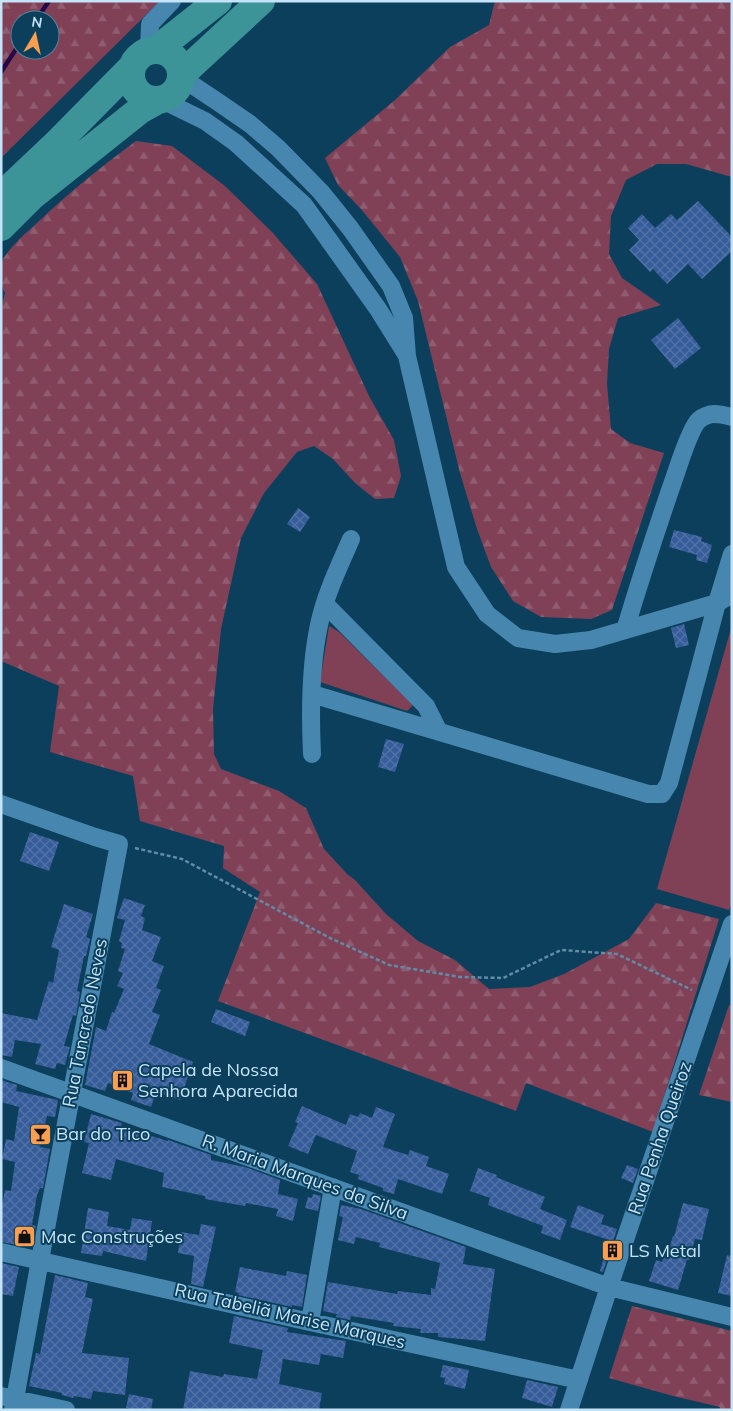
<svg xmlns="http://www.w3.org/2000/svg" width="733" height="1411" font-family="Mulish,sans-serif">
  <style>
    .green { fill: #804157 }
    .forest { fill: url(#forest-firs); fill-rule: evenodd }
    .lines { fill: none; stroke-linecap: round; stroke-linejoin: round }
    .stream { stroke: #270948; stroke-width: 4.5 }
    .building { fill: url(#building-cross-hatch) }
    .path { stroke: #628ca6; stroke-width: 2.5; stroke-dasharray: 4 2.5; stroke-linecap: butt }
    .minor { stroke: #4786ae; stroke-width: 18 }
    .primary { stroke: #3c9398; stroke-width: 28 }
    .labels { text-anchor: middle; stroke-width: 4; stroke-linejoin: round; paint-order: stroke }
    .street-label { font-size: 18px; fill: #c5e4fa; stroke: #0b3f5b }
    .poi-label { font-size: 18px; fill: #c5e4fa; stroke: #0b3f5b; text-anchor: start }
  </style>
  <defs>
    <pattern id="forest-firs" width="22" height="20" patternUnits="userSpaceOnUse" patternTransform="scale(1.25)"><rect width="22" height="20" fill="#804157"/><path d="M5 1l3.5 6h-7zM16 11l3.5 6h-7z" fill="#905c70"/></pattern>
    <pattern id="building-cross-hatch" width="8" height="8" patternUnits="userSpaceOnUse" patternTransform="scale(1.25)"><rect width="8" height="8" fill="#365c99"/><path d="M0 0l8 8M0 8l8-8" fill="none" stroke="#5273a8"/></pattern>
  </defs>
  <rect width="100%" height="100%" fill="#0b3f5b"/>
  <path class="green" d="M732,625V902L729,910L657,889Z
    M329,626L339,632L413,705L407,711L320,682Z"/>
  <path class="forest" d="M1,1H160L1,158ZM20,20H50V50H20Z
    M495,1H732V177L686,164H657L626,180L611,216L609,254L622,278L661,305L618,318L609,349L607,384L611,429L630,443L664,453L612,610L591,619L541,617L513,601L491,567L477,529L460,473L418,301L400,257L361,209L338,185L325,158L395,100L450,47L489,25Z
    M136,141L172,146L225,186L272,232L317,284L370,398L394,440L401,476L394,498L375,499L355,483L333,459L314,446L297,452L264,493L241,538L221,629L213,709L214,754L221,769L279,791L306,808L324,849L347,874L355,880L386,914L418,941L455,960L489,989L530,987L564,974L629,939L656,903L719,919L653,1132L526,1083L516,1111L218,1001L260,892L223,868L224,846L140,821L133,776L50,752L59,686L1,661V308L5,293C0,286 0,267 3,259C12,245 25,234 37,223C68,193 101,167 136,141Z
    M729,1005L732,1006V1102L699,1095Z
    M632,1306L732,1331V1410H719L720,1407L673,1396L609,1378Z"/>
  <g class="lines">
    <path class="stream" d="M36,20L49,1
      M1,72L20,43"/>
  </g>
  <path class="building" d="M698,201L732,237V251L702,279L688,264L667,284L653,269L650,272L629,250L639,240L628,228L642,214L655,228L671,214L677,220Z
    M678,318L701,348L675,369L651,340Z
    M298,508L310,517L300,532L287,524Z
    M674,530L702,537L701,541L712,545L707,563L696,560L697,555L669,547Z
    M684,624L689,645L676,648L671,628Z
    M386,739L404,744L395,772L378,767Z
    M30,832L59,842L49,871L20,861Z
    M124,898L145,905L141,916L145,918L142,930L161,937L152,961L164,966L156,988L161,990L152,1012L160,1015L149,1044L193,1062L180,1100L156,1092L151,1107L131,1100L133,1093L108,1083L105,1091L85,1085L96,1027L106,1031L112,1012L114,1013L124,989L117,986L123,973L118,971L125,949L121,948L122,943L119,941L125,920L117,918Z
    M64,904L93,914L86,937L90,939L86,956H84L77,991L80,992L76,1016L73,1015L64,1046L70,1047L69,1050L65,1065L57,1063L55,1069L35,1064L41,1044L15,1040L12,1057L1,1055V1013L37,1020L49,981L53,983L59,950L51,947Z
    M216,1009L250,1022L245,1036L211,1022Z
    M1,1080L17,1085L16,1091L58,1100L55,1117L47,1116L40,1147L50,1149L43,1188H40L37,1195L32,1225L36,1226L32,1246L24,1244L23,1246L1,1242V1210L5,1190L11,1191L15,1162L2,1159L6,1139L14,1141L19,1107L1,1102Z
    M302,1106L346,1125L350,1114L358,1117L360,1113L372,1118L376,1107L395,1114L383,1147L408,1155L410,1150L429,1157L426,1166L449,1174L442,1194L398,1179L394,1194L383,1191V1188L358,1179L359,1175L350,1172L357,1151L316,1135L308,1154L288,1146L298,1123L295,1122Z
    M91,1114L122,1123L121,1127L168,1141V1140L211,1155V1160L245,1167L280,1180L278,1194L298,1199L293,1221L276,1216L278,1209L246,1203L245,1206L205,1199V1196L162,1187L164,1173L116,1159L111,1180L82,1173L89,1143L84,1142Z
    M627,1165L638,1169L633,1183L621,1178Z
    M478,1168L497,1175L496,1177L545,1197L540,1209L567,1220L560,1240L541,1233L543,1226L488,1205L490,1198L470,1191Z
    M313,1194L321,1196L318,1211L305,1208L308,1197L312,1198Z
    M683,1203L709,1209L702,1240L695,1239L689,1260H687L678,1290L649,1281L656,1260L662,1262L667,1246H670L673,1236L674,1237Z
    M341,1205L361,1209L466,1247L463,1264L495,1269L485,1341L438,1337V1333H420L421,1329L393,1326L394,1323L351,1316L350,1320L336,1317L337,1314L323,1311L328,1282L397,1294L398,1291L431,1295V1288L435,1289L440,1263L379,1247L380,1243L356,1237L354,1244L338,1240L343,1217L339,1216Z
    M578,1205L604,1215L601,1224L617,1229L603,1272L600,1271L609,1240L570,1227Z
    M88,1208L109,1212L107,1226L130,1230L132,1218L152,1221L146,1261L103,1251L102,1256L81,1253Z
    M201,1224L216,1227L203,1287L191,1284L194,1256L178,1253L181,1232L199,1235Z
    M727,1255L732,1256V1296L718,1293Z
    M1,1263L19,1267L13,1296L1,1294Z
    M240,1267L286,1276L287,1271L307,1275L302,1307L292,1305V1307L238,1295L239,1293L235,1292Z
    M55,1275L88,1283L85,1297L93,1299L82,1353L129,1358L125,1395L93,1391L91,1399L74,1396L73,1398L62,1395V1393L29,1386L36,1353L40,1354Z
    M234,1316L288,1328L287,1332L346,1341L343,1358L321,1354L319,1365L283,1359L279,1384L322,1393L319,1410H183L190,1371L223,1377L224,1374L257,1379L263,1350L229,1343Z
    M443,1365L469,1370L465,1389L444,1384L445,1378L440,1377Z
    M527,1380L558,1387L552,1407L522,1398Z
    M129,1394L153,1399L151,1410H137L126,1408Z"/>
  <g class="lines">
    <path class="path" d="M135,848L182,859L330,938L389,965L460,977L503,978L561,950L617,954L692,990"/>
    <path class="minor" d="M149,51L150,24L172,1
      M181,80L194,86L218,102L250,124L278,148L321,192L350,228L391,286L404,318L407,356L456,567L487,614L518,638L555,644L591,640L717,603L732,594
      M162,100L205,121L236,143L304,205L378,309L406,354
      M325,604L426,706L439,732
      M625,630C641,577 658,525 676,473C680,461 691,427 699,420C710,411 720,414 732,417
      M312,694L648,794H662L669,783L717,603L732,554
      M312,754C310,712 310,667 319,625C325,595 339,567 351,539
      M1,804L95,837L119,844L40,1260L13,1410
      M1,1068L609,1287L732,1317
      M1,1252L310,1322L579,1380
      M310,1322L333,1187
      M1,1396L66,1410
      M569,1410L609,1287L732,924"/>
    <path class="primary" d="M131 75a25 25 0 1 1 50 0a25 25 0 1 1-50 0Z
      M156,50L218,1
      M181,75L261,1
      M1,196L54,146L131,68
      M1,227L32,196L140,110L156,101"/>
  </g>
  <defs>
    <symbol id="building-square" viewBox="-11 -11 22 22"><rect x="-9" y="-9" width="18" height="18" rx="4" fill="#fa9f4f" stroke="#0b3f5b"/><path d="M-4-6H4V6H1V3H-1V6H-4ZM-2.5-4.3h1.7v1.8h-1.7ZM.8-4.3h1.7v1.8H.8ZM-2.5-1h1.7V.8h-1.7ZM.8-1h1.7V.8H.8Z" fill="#111"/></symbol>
    <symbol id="bar-square" viewBox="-11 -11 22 22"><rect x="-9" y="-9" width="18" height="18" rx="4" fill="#fa9f4f" stroke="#0b3f5b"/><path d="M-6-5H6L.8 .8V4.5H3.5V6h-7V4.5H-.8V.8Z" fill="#111"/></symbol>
    <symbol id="shop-square" viewBox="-11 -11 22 22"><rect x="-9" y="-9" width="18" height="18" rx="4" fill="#fa9f4f" stroke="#0b3f5b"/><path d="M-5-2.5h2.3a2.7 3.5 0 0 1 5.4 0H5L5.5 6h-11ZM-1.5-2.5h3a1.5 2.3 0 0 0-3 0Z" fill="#111"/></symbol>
  </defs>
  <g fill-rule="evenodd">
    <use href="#building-square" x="110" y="1068" width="25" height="25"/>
    <use href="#bar-square" x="28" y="1122" width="25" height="25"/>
    <use href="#shop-square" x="12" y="1224" width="25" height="25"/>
    <use href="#building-square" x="600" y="1238" width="25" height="25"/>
  </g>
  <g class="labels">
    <g class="street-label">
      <text transform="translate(85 1023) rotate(-79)" y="6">Rua Tancredo Neves</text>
      <text transform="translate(660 1138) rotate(-71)" y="6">Rua Penha Queiroz</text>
      <text transform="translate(305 1177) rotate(20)" y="6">R. Maria Marques da Silva</text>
      <text transform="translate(290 1316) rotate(13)" y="6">Rua Tabeliã Marise Marques</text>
    </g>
    <g class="poi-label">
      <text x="138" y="1076">Capela de Nossa<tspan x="138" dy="21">Senhora Aparecida</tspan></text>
      <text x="56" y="1140">Bar do Tico</text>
      <text x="41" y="1243">Mac Construções</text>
      <text x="629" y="1257">LS Metal</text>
    </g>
  </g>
  <rect width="733" height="1411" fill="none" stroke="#c5e4fa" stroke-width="5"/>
  <g transform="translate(35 35) rotate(9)"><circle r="24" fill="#0b3f5b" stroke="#55819b"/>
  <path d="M0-4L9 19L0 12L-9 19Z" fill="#fa9f4f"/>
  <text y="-8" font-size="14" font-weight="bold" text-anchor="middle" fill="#c5e4fa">N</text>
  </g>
</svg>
